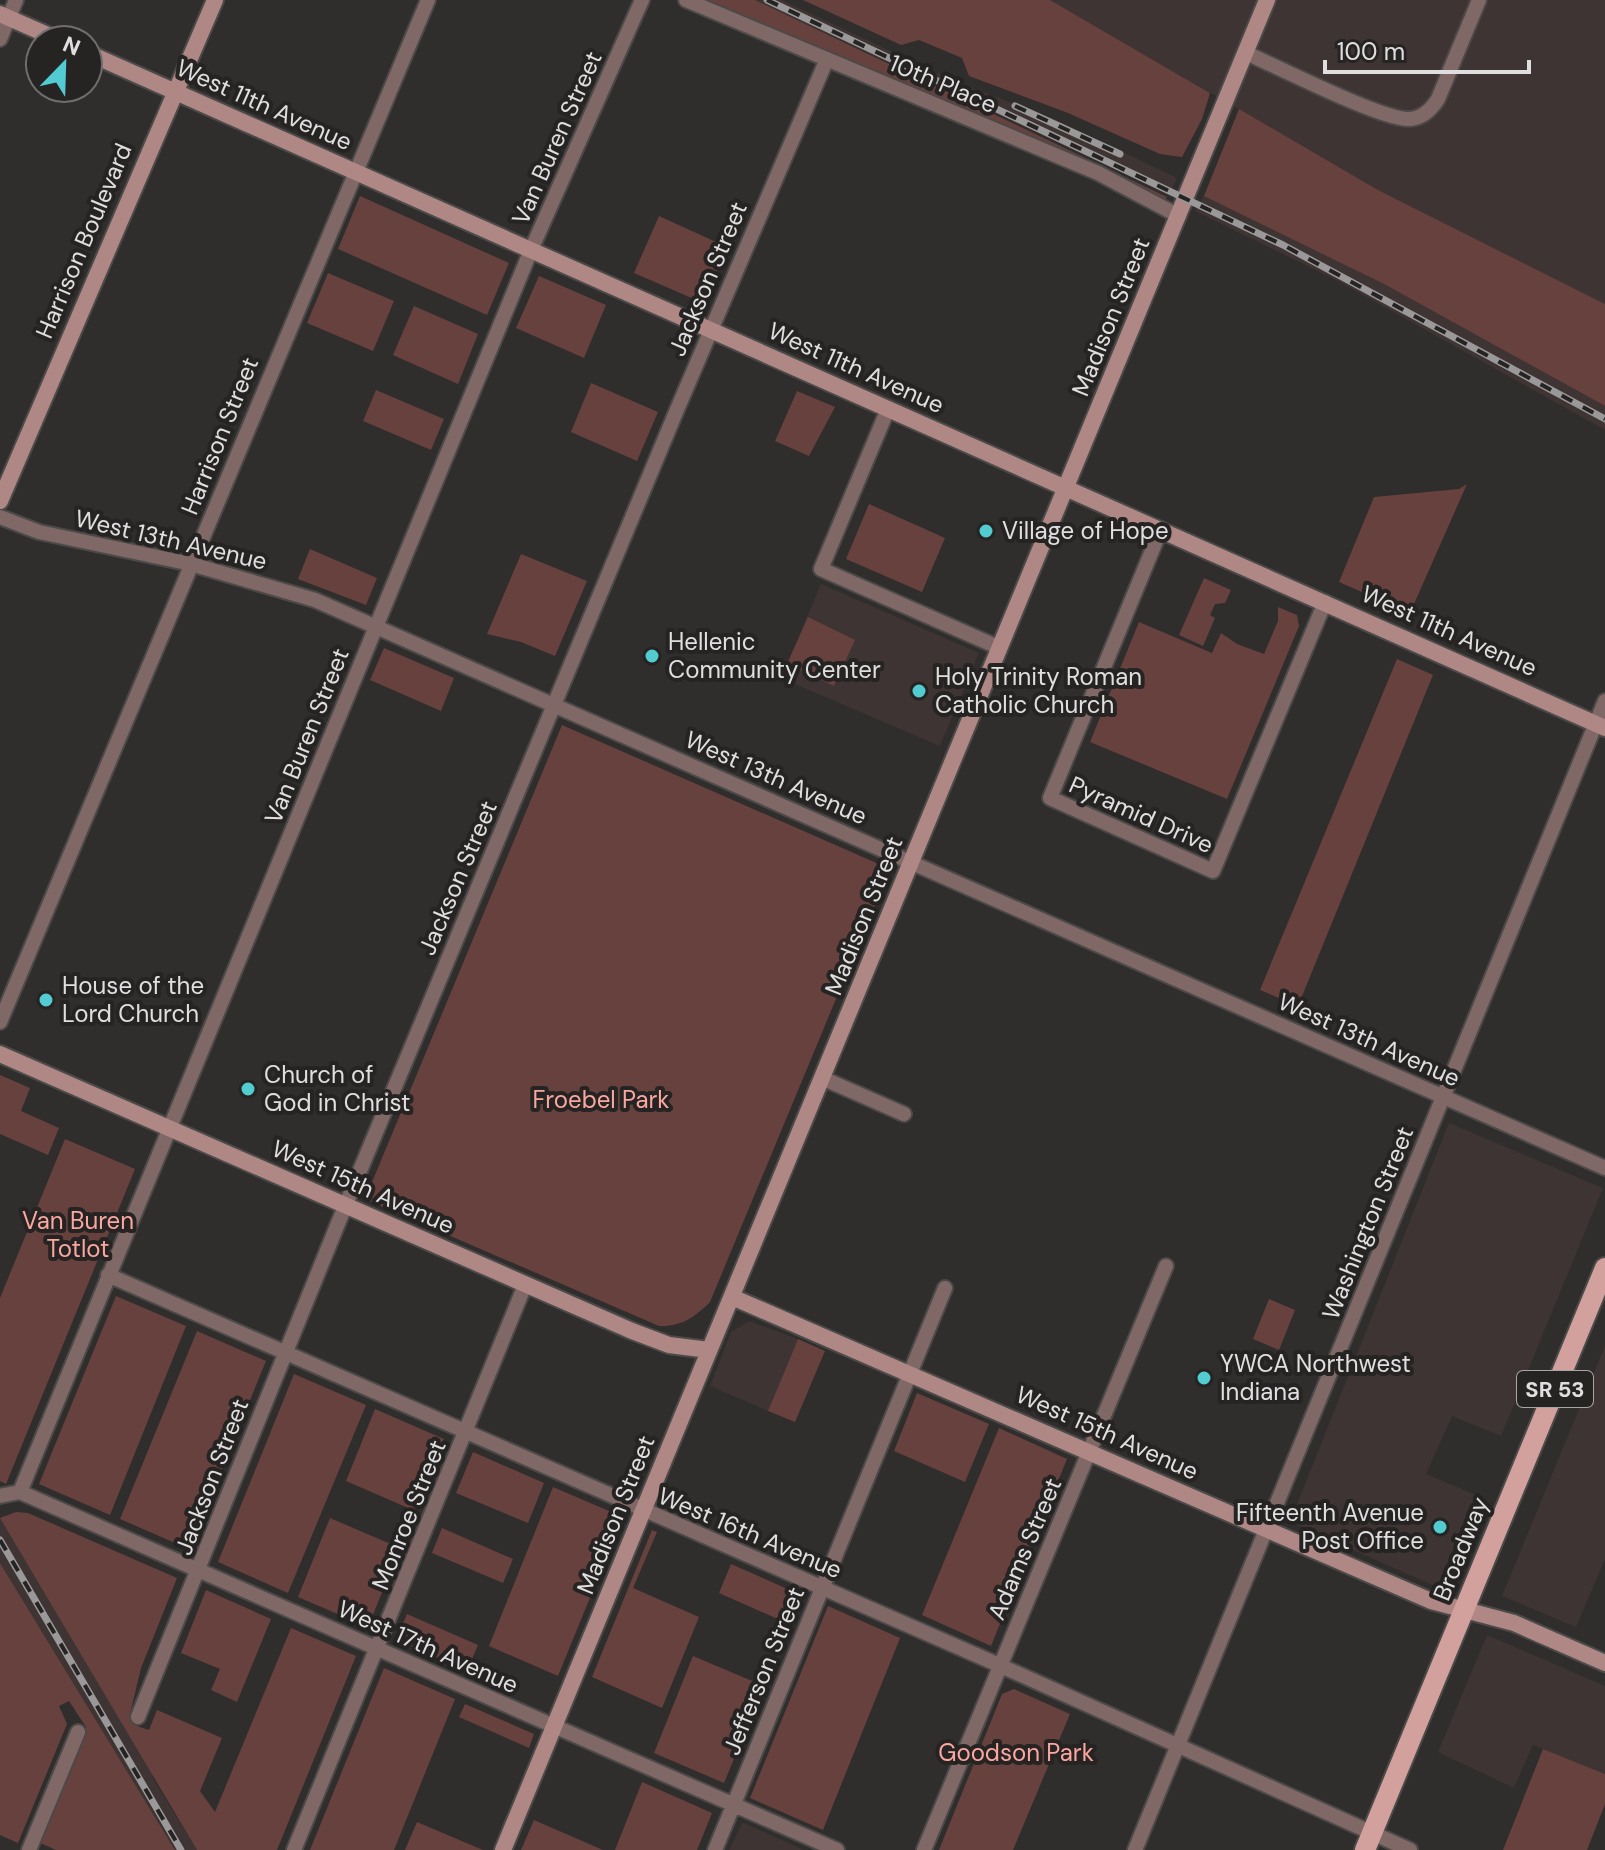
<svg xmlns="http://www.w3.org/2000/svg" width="1605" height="1850" font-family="'DM Sans',sans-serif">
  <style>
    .built { fill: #3e3433 }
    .green { fill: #67413e }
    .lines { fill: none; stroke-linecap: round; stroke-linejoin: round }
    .street-casing { stroke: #4c4949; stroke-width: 18 }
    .secondary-casing { stroke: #4c4949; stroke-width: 20 }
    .primary-casing { stroke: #4c4949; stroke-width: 24 }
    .street { stroke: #806866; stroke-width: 14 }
    .secondary { stroke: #af8885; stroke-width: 16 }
    .primary { stroke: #d3a19d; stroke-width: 20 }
    .rail-casing { stroke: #9a9898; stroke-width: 7 }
    .rail { stroke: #262323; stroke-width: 4; stroke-dasharray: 12; stroke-linecap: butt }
    .poi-dot { fill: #52ccd0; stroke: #262323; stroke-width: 3 }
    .labels { text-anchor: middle; stroke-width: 8; stroke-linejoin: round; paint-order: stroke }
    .shield { fill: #262323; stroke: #a8a6a6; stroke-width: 2 }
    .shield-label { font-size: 22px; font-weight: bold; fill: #e0dede }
    .street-label { font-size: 24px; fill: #e0dede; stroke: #262323 }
    .poi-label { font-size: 24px; fill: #e0dede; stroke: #262323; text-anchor: start }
    .park-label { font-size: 24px; fill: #fba7a1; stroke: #262323 }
  </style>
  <rect width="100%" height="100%" fill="#302d2d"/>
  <path class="built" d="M755,0H782L952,80L1054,119L1177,178L1169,195Z
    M1050,0H1605V304L1378,190Z
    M1205,193L1384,284L1605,406V430L1338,281L1195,211Z
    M821,584L979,653L940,746L781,678Z
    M1449,1123L1603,1188L1501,1436L1452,1416L1426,1474L1476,1495L1437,1587L1290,1522Z
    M749,1321L798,1339L768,1411L710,1386L731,1332Z
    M1605,1346V1559L1576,1627L1502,1596Z
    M0,1518L148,1763L154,1780L197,1850H175L0,1563Z
    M1487,1635L1605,1686V1774L1533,1745L1514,1788L1438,1752Z
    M742,1823H744L804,1850H729Z"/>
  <path class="green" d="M698,0H755L1167,197L1164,202Z
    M803,0H1050L1210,93L1202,119L1182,157L1160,154L1068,113L969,76L962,58L919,40L901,45Z
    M1239,109L1378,190L1605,304V406L1384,284L1204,196Z
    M360,196L509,263L487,315L338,249Z
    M659,216L727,247L703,303L634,273Z
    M328,273L394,301L373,351L307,323Z
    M539,276L606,305L584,358L516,328Z
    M414,306L478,334L458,384L393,355Z
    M591,383L658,412L637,461L571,432Z
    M376,390L444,419L431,450L363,421Z
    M797,391L835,407L809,456L775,441Z
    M1467,484L1410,613L1339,582L1374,497L1459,489Z
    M869,504L945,538L922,592L846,559Z
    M310,549L377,578L366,605L298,579Z
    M521,554L587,581L555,656L521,642L487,634Z
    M1204,578L1231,590L1225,603L1215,604L1210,615L1215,618L1203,646L1179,635Z
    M1278,607L1297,615L1299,626L1227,799L1090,742L1139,622L1212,653L1221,633L1237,644L1264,654L1278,621Z
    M808,617L855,640L834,686L787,664Z
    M384,648L454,678L441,711L370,680Z
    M1397,659L1433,675L1298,1006L1260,990Z
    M562,725L890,869L710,1302C695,1317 681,1327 659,1326L365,1199Z
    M0,1075L30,1088L21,1111L59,1128L48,1155L0,1134Z
    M65,1139L135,1169L6,1484L0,1481V1298Z
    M116,1296L186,1326L110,1515L39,1484Z
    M1269,1299L1295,1310L1279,1350L1253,1339Z
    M197,1331L266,1361L189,1549L120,1519Z
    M798,1339L825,1351L795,1422L768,1411Z
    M294,1374L366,1405L288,1593L218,1562Z
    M917,1393L989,1424L965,1482L894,1451Z
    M375,1409L444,1439L415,1511L346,1481Z
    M999,1428L1067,1459L991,1646L922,1615Z
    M473,1452L544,1483L528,1523L456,1493Z
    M553,1487L623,1517L558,1676L489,1646Z
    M16,1512L28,1513L177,1578L141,1668L130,1714L137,1726L149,1730L157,1710L222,1738L200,1791L215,1812L291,1628L356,1656L277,1850H197L0,1518Z
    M330,1518L400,1548L368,1627L298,1597Z
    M442,1528L513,1559L503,1583L432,1553Z
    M652,1530L657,1532L633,1588L699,1617L662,1708L592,1677Z
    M0,1563L175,1850H56L38,1842L86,1727L69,1701L59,1706L67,1724L18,1843L0,1835Z
    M731,1564L801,1595L789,1624L719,1593Z
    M206,1590L271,1619L237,1702L211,1690L220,1669L181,1653Z
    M828,1606L900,1638L823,1830L750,1798Z
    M407,1614L478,1645L467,1671L396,1640Z
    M693,1656L764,1686L724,1783L654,1753Z
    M384,1668L455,1699L394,1850H310Z
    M1014,1689L1070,1714L1013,1850H939L1002,1694Z
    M465,1704L534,1734L529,1748L459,1717Z
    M1543,1749L1605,1774V1804L1587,1850H1503Z
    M642,1782L712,1813L697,1850H615Z
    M534,1820L603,1850H604H521Z
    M417,1822L483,1850H405Z"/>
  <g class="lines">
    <defs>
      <path id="street" d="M686,0L1098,173L1179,216
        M0,39L16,0
        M1246,53C1278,67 1380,119 1408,119C1422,119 1431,110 1438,99L1479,0
        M888,409L821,569L1000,648
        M0,517L39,532L191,564L315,600L1605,1168
        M1161,529L1050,798L1213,871L1325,602
        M0,1022L428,0
        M822,1078L904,1114
        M108,1275L999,1665L1410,1850
        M20,1492L531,250L642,0
        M0,1496L20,1492L837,1850
        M138,1717L339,1221L676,412L827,59
        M29,1850L78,1732
        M294,1850L525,1285
        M715,1850L945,1288
        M924,1850L1166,1266
        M1135,1850L1605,701"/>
      <path id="secondary" d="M0,14L59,40
        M88,53L1605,728
        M0,501L215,0
        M0,1054L632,1331L669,1345L709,1350
        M732,1297L1431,1601L1514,1623L1605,1663
        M503,1850L1267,0"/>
      <path id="primary" d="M1365,1850L1605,1268"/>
    </defs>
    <use href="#street" class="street-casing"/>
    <use href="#secondary" class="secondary-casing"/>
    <use href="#primary" class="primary-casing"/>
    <use href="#street" class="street"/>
    <use href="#secondary" class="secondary"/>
    <use href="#primary" class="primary"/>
    <defs>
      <path id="rail" d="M767,0L1283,245L1605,419
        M1015,106L1120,154
        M0,1540L181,1850"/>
    </defs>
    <use href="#rail" class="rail-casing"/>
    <use href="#rail" class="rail"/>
  </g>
  <g class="poi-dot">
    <circle cx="986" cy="531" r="8"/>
    <circle cx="652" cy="656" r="8"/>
    <circle cx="919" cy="691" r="8"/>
    <circle cx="46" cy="1000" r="8"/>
    <circle cx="248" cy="1089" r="8"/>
    <circle cx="1204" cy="1378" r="8"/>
    <circle cx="1440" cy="1527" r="8"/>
  </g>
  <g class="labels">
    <rect class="shield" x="1517" y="1371" width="76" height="36" rx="6"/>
    <g class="shield-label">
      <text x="1555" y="1397">SR 53</text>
    </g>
    <g class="street-label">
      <text transform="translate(943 84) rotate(23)" y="8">10th Place</text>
      <text transform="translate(264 105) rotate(24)" y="8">West 11th Avenue</text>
      <text transform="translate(557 138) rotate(-66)" y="8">Van Buren Street</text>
      <text transform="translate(84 241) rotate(-67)" y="8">Harrison Boulevard</text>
      <text transform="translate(708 279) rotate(-67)" y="8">Jackson Street</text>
      <text transform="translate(1111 317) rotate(-68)" y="8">Madison Street</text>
      <text transform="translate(856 368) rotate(24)" y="8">West 11th Avenue</text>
      <text transform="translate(220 436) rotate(-68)" y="8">Harrison Street</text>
      <text transform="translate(171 540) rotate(13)" y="8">West 13th Avenue</text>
      <text transform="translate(1449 631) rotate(24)" y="8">West 11th Avenue</text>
      <text transform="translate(307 736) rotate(-68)" y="8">Van Buren Street</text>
      <text transform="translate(776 778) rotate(24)" y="8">West 13th Avenue</text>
      <text transform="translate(1141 815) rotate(24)" y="8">Pyramid Drive</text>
      <text transform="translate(458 878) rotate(-67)" y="8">Jackson Street</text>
      <text transform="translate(864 916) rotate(-68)" y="8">Madison Street</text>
      <text transform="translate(1369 1040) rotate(24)" y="8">West 13th Avenue</text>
      <text transform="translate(363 1187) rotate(24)" y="8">West 15th Avenue</text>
      <text transform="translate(1368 1223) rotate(-68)" y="8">Washington Street</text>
      <text transform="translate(1107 1433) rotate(24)" y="8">West 15th Avenue</text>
      <text transform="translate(212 1477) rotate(-69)" y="8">Jackson Street</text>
      <text transform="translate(409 1515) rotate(-68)" y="8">Monroe Street</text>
      <text transform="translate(616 1515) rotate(-68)" y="8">Madison Street</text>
      <text transform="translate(750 1533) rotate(23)" y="8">West 16th Avenue</text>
      <text transform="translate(1025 1549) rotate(-67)" y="8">Adams Street</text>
      <text transform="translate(1461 1549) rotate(-68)" y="8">Broadway</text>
      <text transform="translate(428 1647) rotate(24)" y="8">West 17th Avenue</text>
      <text transform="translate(764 1671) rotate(-68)" y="8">Jefferson Street</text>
    </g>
    <g class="poi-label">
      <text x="1002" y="539">Village of Hope</text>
      <text x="668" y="650">Hellenic<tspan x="668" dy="28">Community Center</tspan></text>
      <text x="935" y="685">Holy Trinity Roman<tspan x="935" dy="28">Catholic Church</tspan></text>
      <text x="62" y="994">House of the<tspan x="62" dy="28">Lord Church</tspan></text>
      <text x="264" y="1083">Church of<tspan x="264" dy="28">God in Christ</tspan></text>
      <text x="1220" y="1372">YWCA Northwest<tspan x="1220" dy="28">Indiana</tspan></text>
      <text x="1424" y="1521" text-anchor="end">Fifteenth Avenue<tspan x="1424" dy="28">Post Office</tspan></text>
    </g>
    <g class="park-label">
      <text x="601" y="1108">Froebel Park</text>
      <text x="78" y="1229">Van Buren<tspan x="78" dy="28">Totlot</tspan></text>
      <text x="1016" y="1761">Goodson Park</text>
    </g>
  </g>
  <g transform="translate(64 64) rotate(23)"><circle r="38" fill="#262323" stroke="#706e6e" stroke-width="2"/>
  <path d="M0-6L14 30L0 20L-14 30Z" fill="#52ccd0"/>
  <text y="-12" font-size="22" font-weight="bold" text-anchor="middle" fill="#e0dede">N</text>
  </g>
  <path d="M1325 60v12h204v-12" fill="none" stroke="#e0dede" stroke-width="4"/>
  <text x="1337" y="60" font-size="24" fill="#e0dede" stroke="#262323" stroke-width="6" paint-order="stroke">100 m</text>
</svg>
